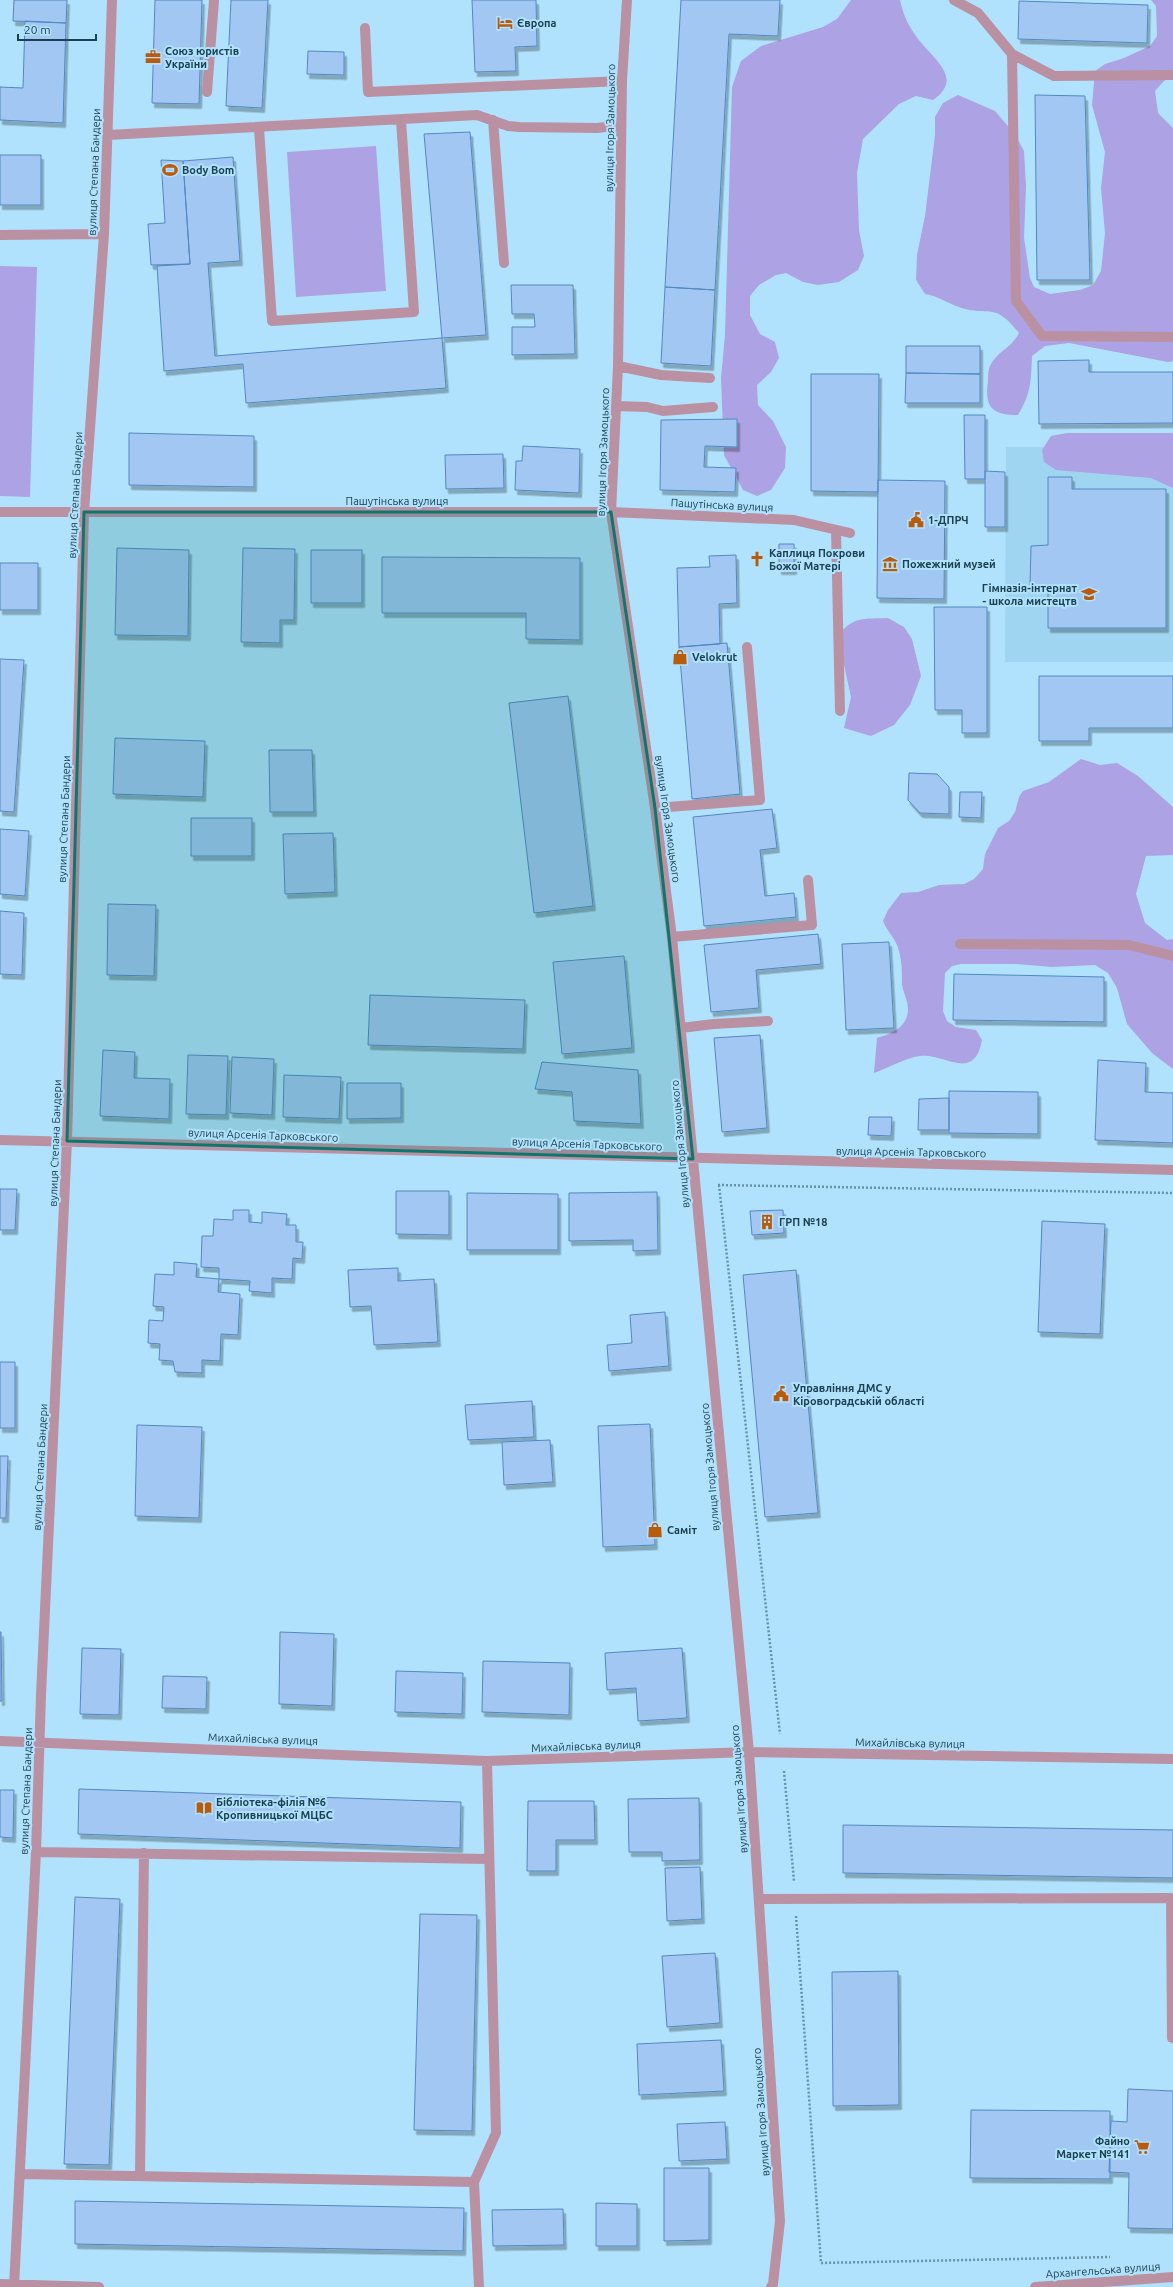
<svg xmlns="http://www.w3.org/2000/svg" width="1173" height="2287" font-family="Ubuntu,sans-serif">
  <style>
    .built { fill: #9fd5f1 }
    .green { fill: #ada2e3 }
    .building { fill: #a1c7f2; stroke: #5288c1; filter: url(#shadow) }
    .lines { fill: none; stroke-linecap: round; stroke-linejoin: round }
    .path { stroke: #6793a9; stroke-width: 2.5; stroke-dasharray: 2 2; stroke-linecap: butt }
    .minor { stroke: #ba91a2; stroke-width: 10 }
    .marked { fill: #0f766e; fill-opacity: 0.2; stroke: #0f766e; stroke-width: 3; stroke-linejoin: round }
    .labels { text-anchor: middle; stroke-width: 4; stroke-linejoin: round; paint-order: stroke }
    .poi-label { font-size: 11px; font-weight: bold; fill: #1a4051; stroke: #b1e2fd; text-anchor: start }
    .street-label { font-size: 11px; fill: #1a4051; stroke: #b1e2fd }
  </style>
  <defs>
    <filter id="shadow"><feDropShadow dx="2.5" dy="4.5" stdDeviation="0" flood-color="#0004"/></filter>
  </defs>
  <rect width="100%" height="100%" fill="#b1e2fd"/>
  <path class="built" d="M1006,447H1173V662H1005Z"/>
  <path class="green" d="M851,0H900C903,14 908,25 916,36C930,57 966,77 933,100L916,96L899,104L863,139L857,173L859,230L864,256L858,270L839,282L818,285L803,282L786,273L776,275L759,285L750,296V315L760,334L775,342L779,358L771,372L757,385L758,405L773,421L786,447L785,468L771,490L757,496L743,490L724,455L721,378L725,335L732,87L741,61L761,46L823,27L837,19Z
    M1151,0H1173V71L1155,91L1158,113L1173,128V361L1168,362L1069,343L1045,346L1032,356C1031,382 1031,393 1018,415C993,415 984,408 988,382C988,376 988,369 991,364C1000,349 1010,350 1019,333C993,300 990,318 959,307C947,303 938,296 925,294L916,280L917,255L925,216L935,135V117L943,103L958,95L995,111L1014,133L1024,151L1026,186L1024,238L1030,278L1034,287L1050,294L1080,290L1093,285L1101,271L1105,233L1101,188L1105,152L1092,105L1095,71L1105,64L1124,58L1150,46L1157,36L1156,6Z
    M376,146L386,291L296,297L287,152Z
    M0,266L37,267L30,497L0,496Z
    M1067,433H1173V488L1151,478L1056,470L1044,462L1042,450L1051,436Z
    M888,618L904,627L912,639L921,676L910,705L894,725L871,736L844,728L851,697L838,637C851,616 865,619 888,618Z
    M1081,759L1100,765L1117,763L1138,776L1173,807V855L1146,856L1136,894L1145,923L1167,940L1173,939V1069L1152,1053L1127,1024L1117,988L1108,973L1095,965L1052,967L1017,964H961L952,966L945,973L943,1011L947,1021L956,1027L976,1030L982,1040C974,1083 945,1053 920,1056C905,1058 888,1068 874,1073L877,1038C891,1034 908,1027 908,1009C908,1001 903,992 902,984C902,971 902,957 897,945C893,936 887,931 883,921L888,910L901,893L918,892L939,885L964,884L974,879L983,869L985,854L998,828L1009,821L1015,812L1019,797L1023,791L1049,782Z"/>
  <path class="building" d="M14,0H67L66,23L13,21Z
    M155,0H202L199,104L152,103Z
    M231,0H268L262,108L226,106Z
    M472,0H536L537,46L515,47L516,71L475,72Z
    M681,0H780L778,36L729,34L715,290L665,287Z
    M1019,1L1148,5L1147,43L1018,39Z
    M25,21L66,23L63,123L0,120V87L23,88Z
    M308,51L344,52V75L307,74Z
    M1035,95L1085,96L1090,280H1037Z
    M470,132L486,335L442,338L446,388L246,403L243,364L164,371L157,266L190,264L183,161L233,157L240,261L208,263L215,356L442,338L424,134Z
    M0,155H41V205H0Z
    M161,160L183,161L190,264L151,265L148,224L165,223Z
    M511,285H573L575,354L512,355V327H535L534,314H512Z
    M665,287L715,290L711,366L661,363Z
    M906,346H980V374L906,373Z
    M1089,360V372H1173V423L1039,424L1038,361Z
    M906,373L980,374V403H905Z
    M811,374H879L878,492L811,491Z
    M964,415H985V479H965Z
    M737,419V447L705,446L704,467L736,468L735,492L660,490L661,420Z
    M129,433L254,436V487L129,485Z
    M523,446L580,449L579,493L515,490L516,461H522Z
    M503,454L504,488L446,489L445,455Z
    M985,471L1005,472V527H985Z
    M1048,477H1072V489H1166V628H1048V585H1030L1031,546L1048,545Z
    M878,480L945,481L944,599L877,598Z
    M779,544H794V570H779Z
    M117,548L189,550L188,636L115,635Z
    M243,548L295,549L294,620H280V643L241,642Z
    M311,550H362V603H311Z
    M736,555L737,603L719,604L720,644L679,647L677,568L710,567L709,556Z
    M382,557L580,558V640L526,639V613H382Z
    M0,563H38V610H0Z
    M934,607H987V733H962V710H935Z
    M727,643L740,794L692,799L679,647Z
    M0,659L24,660L14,812L0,811Z
    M1039,676H1173V728H1089V741H1039Z
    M568,696L593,906L534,913L509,703Z
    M115,738L205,741L203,797L113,794Z
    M269,750H312L314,812H270Z
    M909,773L937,774L949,787V814L920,813L908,800Z
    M960,792H982L981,818L959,817Z
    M772,809L777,848L760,850L765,896L794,893L796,917L704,926L693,817Z
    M191,818H252V856H191Z
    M0,829L29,831L25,896L0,894Z
    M333,833L335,892L285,894L283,834Z
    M108,904L156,905L154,976L107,975Z
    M0,911L24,913L22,975L0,974Z
    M818,934L821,964L756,970L759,1008L711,1012L704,945Z
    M889,942L894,1028L846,1030L842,944Z
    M624,956L632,1048L562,1054L553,962Z
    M954,974L1104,977V1022L953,1020Z
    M370,995L525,1000L523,1049L368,1045Z
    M760,1035L767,1128L722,1132L714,1038Z
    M103,1050L135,1052L134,1078L170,1079L169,1119L100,1116Z
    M188,1055L228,1056L226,1115L186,1114Z
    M232,1057L274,1059L272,1115L230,1113Z
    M1098,1060L1146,1063L1145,1092L1173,1093V1143L1095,1140Z
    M542,1062L638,1070L641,1124L574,1121L572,1092L535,1089Z
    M284,1075L341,1077L339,1119L283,1117Z
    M347,1083H401V1118L347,1119Z
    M949,1091L1038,1092V1134L949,1133Z
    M949,1098V1130H918L919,1099Z
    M869,1117H892L891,1136L868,1135Z
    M0,1189H17L15,1230H0Z
    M396,1191H449V1235L396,1234Z
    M657,1192L658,1250L633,1251V1240L569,1241V1193Z
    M467,1193L558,1194V1250H467Z
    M233,1210H249V1222L262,1223V1212L287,1214L286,1225H296V1242H303L302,1259L293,1258L292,1279L272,1278V1293L249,1291L250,1281L219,1279V1268L201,1267L202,1236H213L214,1219L233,1220Z
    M783,1210L784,1233L752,1235L750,1211Z
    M1042,1221L1105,1224L1100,1334L1038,1332Z
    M174,1262L197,1264L196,1277L219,1279L218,1292L240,1294L238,1335L221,1334L220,1361L202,1360V1373L175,1372L173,1361L159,1360L160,1344L148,1343L149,1320L163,1321L164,1307L153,1306L155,1274L174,1275Z
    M398,1268V1281L434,1279L438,1342L374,1345L371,1306L350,1307L348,1270Z
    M796,1270L818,1513L765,1517L743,1275Z
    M665,1312L669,1366L609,1371L607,1345L632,1343L630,1315Z
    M0,1362H15V1428H0Z
    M532,1401L534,1437L468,1440L465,1405Z
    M650,1424L655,1545L603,1547L598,1426Z
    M137,1425L202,1427L199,1518L135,1516Z
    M550,1440L553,1482L504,1485L502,1442Z
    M0,1456H8L6,1518H0Z
    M0,1632H1L2,1701H0Z
    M280,1632L334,1634L332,1706L279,1704Z
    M82,1648L121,1649L119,1715L80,1714Z
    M682,1648L687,1718L638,1721L636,1688L607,1690L605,1653Z
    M483,1661L570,1663L569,1715L482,1712Z
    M396,1671L463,1673L462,1714L395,1712Z
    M163,1676L207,1677L206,1709L162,1708Z
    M79,1789L461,1802L460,1848L78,1834Z
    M0,1790H14L13,1838L0,1837Z
    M699,1798L700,1860L662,1861V1852H629L628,1799Z
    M528,1801H594L595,1840H556V1871H527Z
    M843,1825L1173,1830V1878L843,1873Z
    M700,1867L702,1919L667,1921L665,1868Z
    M75,1897L120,1899L109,2165L64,2164Z
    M420,1914L477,1915L472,2131L414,2130Z
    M715,1953L720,2023L667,2027L662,1956Z
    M898,1971L899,2105L833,2106L832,1972Z
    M721,2040L724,2091L639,2095L637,2044Z
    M1128,2089L1173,2091V2229L1128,2228L1129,2173L1109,2172L1111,2121L1127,2122Z
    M971,2110L1110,2111V2179L970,2178Z
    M725,2122L727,2159L679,2161L677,2124Z
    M664,2168H709V2240L664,2241Z
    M75,2201L464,2208L463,2251L75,2244Z
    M596,2203L637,2204V2246H596Z
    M563,2209L564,2245L493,2246L492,2210Z"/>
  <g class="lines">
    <path class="path" d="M718,1185L1173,1193
      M719,1185L780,1734
      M784,1771L794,1881
      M796,1916L821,2263L1110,2257"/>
    <path class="minor" d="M627,0L622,81L618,366L611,512L655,808L672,937L749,1752L780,2221L773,2284L771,2287
      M954,0L978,13L1012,54L1054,76L1173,75
      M365,28L368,92L622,81
      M1012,54L1016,301L1042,336L1173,337
      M207,92L214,0
      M493,120L504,263
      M259,128L272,321L414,312L401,120
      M108,135L477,115L508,126L519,127L597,128L621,125
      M0,235L104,234
      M618,366L661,375L710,378
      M616,406L647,407L663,411L713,407
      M0,512H611L794,520L850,533
      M836,531L840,711
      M655,808L760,800L747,647
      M672,937L812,925L808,880
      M960,944L1129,945L1173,956
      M681,1028L714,1024L768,1021
      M0,1140L1173,1170
      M0,1741L487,1761L749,1752L1173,1759
      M36,1852L489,1859
      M759,1899L1171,1898L1172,2038
      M20,2174L474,2182
      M140,2175L144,1853
      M0,2284L99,2287
      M14,2287L36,1852L41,1695L67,1141L84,512L104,234L112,0
      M479,2287L474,2182L496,2133L487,1761
      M1035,2287L1173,2277"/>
  </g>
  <path class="marked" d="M84,512H611L655,808L693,1159L67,1141Z"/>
  <defs>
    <symbol id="hotel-bare" viewBox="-9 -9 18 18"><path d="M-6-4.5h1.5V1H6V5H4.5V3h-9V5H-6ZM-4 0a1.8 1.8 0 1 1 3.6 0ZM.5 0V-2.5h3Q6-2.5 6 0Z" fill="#b95b0d" stroke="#b1e2fd" stroke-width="2.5" paint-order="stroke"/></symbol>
    <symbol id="office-bare" viewBox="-9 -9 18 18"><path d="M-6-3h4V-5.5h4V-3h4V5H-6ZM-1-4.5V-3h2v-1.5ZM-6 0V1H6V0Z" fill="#b95b0d" stroke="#b1e2fd" stroke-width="2.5" paint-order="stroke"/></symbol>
    <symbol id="stadium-bare" viewBox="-9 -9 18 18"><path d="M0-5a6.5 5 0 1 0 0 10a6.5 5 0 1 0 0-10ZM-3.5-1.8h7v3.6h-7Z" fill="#b95b0d" stroke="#b1e2fd" stroke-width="2.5" paint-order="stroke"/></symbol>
    <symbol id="civic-bare" viewBox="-9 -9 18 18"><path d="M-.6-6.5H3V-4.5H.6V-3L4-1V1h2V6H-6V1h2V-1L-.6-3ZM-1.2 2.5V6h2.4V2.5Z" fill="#b95b0d" stroke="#b1e2fd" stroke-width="2.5" paint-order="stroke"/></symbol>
    <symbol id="church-bare" viewBox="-9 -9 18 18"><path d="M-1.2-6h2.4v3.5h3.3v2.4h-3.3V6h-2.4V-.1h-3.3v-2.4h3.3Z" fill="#b95b0d" stroke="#b1e2fd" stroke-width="2.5" paint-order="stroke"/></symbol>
    <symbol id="museum-bare" viewBox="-9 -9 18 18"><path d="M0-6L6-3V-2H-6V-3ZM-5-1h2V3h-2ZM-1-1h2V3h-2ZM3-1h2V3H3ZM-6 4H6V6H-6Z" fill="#b95b0d" stroke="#b1e2fd" stroke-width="2.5" paint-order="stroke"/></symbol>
    <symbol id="school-bare" viewBox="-9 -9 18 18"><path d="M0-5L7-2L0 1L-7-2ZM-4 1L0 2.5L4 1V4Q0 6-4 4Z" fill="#b95b0d" stroke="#b1e2fd" stroke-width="2.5" paint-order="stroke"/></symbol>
    <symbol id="shop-bare" viewBox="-9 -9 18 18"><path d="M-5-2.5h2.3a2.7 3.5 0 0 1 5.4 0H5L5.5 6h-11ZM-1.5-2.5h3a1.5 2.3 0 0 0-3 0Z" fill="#b95b0d" stroke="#b1e2fd" stroke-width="2.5" paint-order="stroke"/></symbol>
    <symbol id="building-bare" viewBox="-9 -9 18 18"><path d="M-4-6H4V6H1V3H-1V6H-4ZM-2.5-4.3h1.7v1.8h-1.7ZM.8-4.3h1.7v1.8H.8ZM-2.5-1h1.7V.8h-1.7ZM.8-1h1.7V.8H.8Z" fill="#b95b0d" stroke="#b1e2fd" stroke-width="2.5" paint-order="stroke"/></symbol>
    <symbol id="library-bare" viewBox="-9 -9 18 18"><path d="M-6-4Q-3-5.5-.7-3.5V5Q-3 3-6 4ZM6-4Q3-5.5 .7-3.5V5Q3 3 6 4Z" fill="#b95b0d" stroke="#b1e2fd" stroke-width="2.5" paint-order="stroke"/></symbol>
    <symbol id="supermarket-bare" viewBox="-9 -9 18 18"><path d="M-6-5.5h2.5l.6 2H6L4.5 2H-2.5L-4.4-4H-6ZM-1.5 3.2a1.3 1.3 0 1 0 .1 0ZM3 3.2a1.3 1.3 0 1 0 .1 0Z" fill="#b95b0d" stroke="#b1e2fd" stroke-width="2.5" paint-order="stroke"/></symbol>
  </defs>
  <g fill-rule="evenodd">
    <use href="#hotel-bare" x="494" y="12" width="22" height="22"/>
    <use href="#office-bare" x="142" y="46" width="22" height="22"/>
    <use href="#stadium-bare" x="159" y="159" width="22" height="22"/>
    <use href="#civic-bare" x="905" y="509" width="22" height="22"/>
    <use href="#church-bare" x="746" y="548" width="22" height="22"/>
    <use href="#museum-bare" x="879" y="553" width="22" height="22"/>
    <use href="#school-bare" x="1078" y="583" width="22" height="22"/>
    <use href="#shop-bare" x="669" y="646" width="22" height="22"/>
    <use href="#building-bare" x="756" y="1211" width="22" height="22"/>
    <use href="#civic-bare" x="770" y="1383" width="22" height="22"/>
    <use href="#shop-bare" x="644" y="1519" width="22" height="22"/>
    <use href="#library-bare" x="193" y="1797" width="22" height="22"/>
    <use href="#supermarket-bare" x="1131" y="2136" width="22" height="22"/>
  </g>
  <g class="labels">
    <g class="poi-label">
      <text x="517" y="27">Європа</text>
      <text x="165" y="55">Союз юристів<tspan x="165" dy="13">України</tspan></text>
      <text x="182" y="174">Body Bom</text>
      <text x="928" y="524">1-ДПРЧ</text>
      <text x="769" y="557">Каплиця Покрови<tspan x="769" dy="13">Божої Матері</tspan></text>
      <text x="902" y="568">Пожежний музей</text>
      <text x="1077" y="592" text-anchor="end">Гімназія-інтернат<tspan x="1077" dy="13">- школа мистецтв</tspan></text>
      <text x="692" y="661">Velokrut</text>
      <text x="779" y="1226">ГРП №18</text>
      <text x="793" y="1392">Управління ДМС у<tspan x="793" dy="13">Кіровоградській області</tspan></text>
      <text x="667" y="1534">Саміт</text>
      <text x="216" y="1806">Бібліотека-філія №6<tspan x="216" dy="13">Кропивницької МЦБС</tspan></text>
      <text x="1130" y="2145" text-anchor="end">Файно<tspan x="1130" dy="13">Маркет №141</tspan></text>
    </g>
    <g class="street-label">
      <text transform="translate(610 128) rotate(-89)" y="4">вулиця Ігоря Замоцького</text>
      <text transform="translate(94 172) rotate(-88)" y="4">вулиця Степана Бандери</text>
      <text transform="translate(603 452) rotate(-88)" y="4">вулиця Ігоря Замоцького</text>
      <text transform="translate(75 495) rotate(-87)" y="4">вулиця Степана Бандери</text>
      <text x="397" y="505">Пашутінська вулиця</text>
      <text transform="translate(722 505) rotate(3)" y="4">Пашутінська вулиця</text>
      <text transform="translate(64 819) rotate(-88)" y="4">вулиця Степана Бандери</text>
      <text transform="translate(668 819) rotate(82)" y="4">вулиця Ігоря Замоцького</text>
      <text transform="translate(263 1135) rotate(2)" y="4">вулиця Арсенія Тарковського</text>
      <text transform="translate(55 1143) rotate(-88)" y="4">вулиця Степана Бандери</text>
      <text transform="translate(587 1144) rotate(2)" y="4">вулиця Арсенія Тарковського</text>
      <text transform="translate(680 1144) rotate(-95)" y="4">вулиця Ігоря Замоцького</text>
      <text transform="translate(911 1152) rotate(1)" y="4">вулиця Арсенія Тарковського</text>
      <text transform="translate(40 1467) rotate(-87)" y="4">вулиця Степана Бандери</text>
      <text transform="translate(710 1467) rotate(-95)" y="4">вулиця Ігоря Замоцького</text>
      <text transform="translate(263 1739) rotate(2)" y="4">Михайлівська вулиця</text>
      <text transform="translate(910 1743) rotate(1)" y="4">Михайлівська вулиця</text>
      <text transform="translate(586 1746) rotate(-2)" y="4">Михайлівська вулиця</text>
      <text transform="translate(739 1789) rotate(-94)" y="4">вулиця Ігоря Замоцького</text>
      <text transform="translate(26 1791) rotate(-88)" y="4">вулиця Степана Бандери</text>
      <text transform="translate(761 2112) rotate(-94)" y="4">вулиця Ігоря Замоцького</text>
      <text transform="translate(1103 2270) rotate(-4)" y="4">Архангельська вулиця</text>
    </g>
  </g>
  <path d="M18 34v6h78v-6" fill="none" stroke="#1a4051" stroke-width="2"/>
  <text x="24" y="34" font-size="12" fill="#1a4051" stroke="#b1e2fd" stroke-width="3" paint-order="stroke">20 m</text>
</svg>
